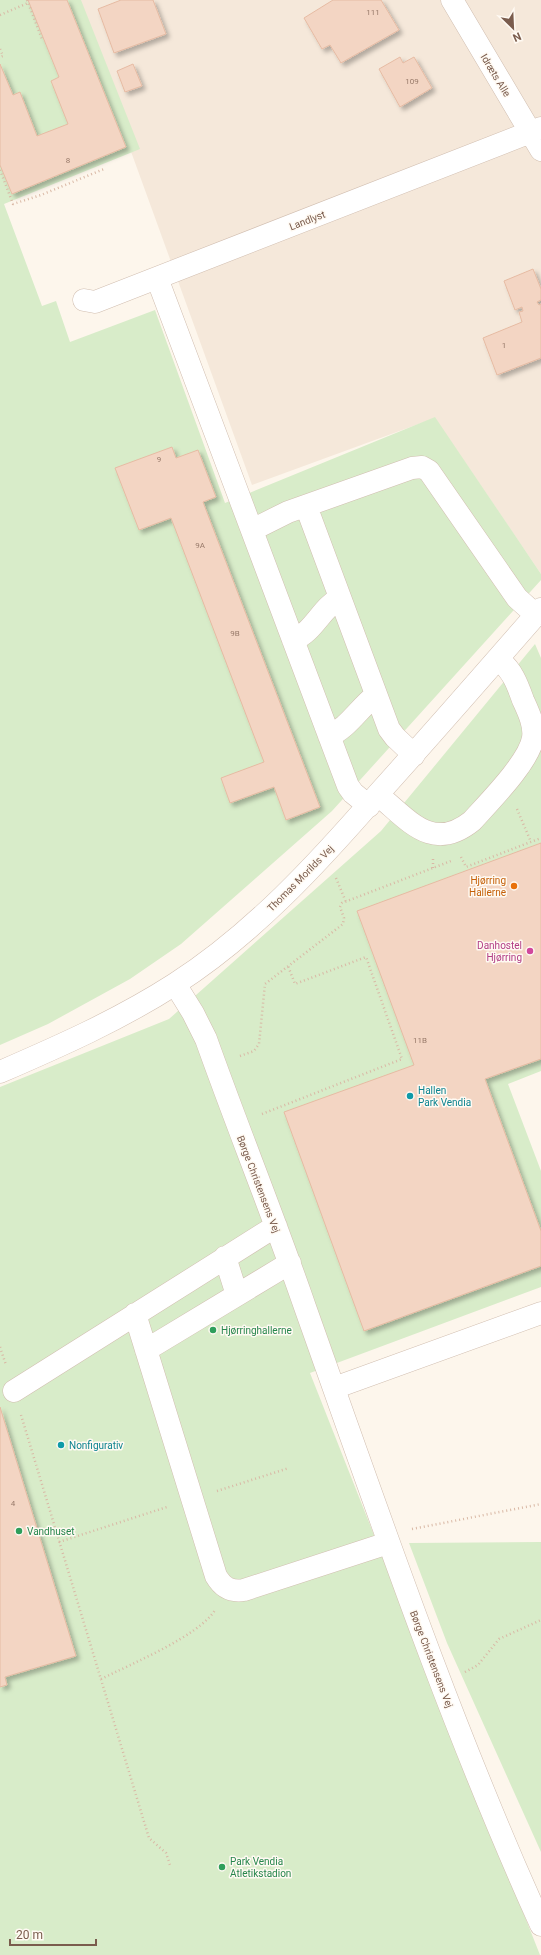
<svg xmlns="http://www.w3.org/2000/svg" width="541" height="1955" font-family="Roboto,sans-serif">
  <style>
    .residential { fill: #f5e8da }
    .green { fill: #d8ecc9 }
    .building { fill: #f3d5c3; stroke: #e6bba3; filter: url(#shadow) }
    .lines { fill: none; stroke-linecap: round; stroke-linejoin: round }
    .minor-casing { stroke: #d1beb0; stroke-width: 23 }
    .path { stroke: #d9b8a5; stroke-width: 2.5; stroke-dasharray: 1 3; stroke-linecap: butt }
    .minor { stroke: #fff; stroke-width: 22 }
    .food-dot { fill: #e8710a; stroke: #fffaf3; stroke-width: 1.5 }
    .hotel-dot { fill: #d1479c; stroke: #fffaf3; stroke-width: 1.5 }
    .culture-dot { fill: #0f9aa8; stroke: #fffaf3; stroke-width: 1.5 }
    .leisure-dot { fill: #2e9e5b; stroke: #fffaf3; stroke-width: 1.5 }
    .labels { text-anchor: middle; stroke-width: 3; stroke-linejoin: round; paint-order: stroke }
    .number-label { font-size: 8px; fill: #987a6a }
    .street-label { font-size: 10px; fill: #7a5c4d; stroke: #fffaf3 }
    .food-label { font-size: 10px; fill: #c56008; stroke: #fffaf3; text-anchor: end }
    .hotel-label { font-size: 10px; fill: #b23c85; stroke: #fffaf3; text-anchor: end }
    .culture-label { font-size: 10px; fill: #0d838f; stroke: #fffaf3; text-anchor: start }
    .leisure-label { font-size: 10px; fill: #27864d; stroke: #fffaf3; text-anchor: start }
  </style>
  <defs>
    <filter id="shadow"><feDropShadow dx="3.5" dy="3.5" stdDeviation="2" flood-color="#0004"/></filter>
  </defs>
  <rect width="100%" height="100%" fill="#fdf6ec"/>
  <path class="residential" d="M76,0H541V574L435,418L252,485Z"/>
  <path class="green" d="M0,0H81L140,149L4,204L42,306L56,301L70,342L155,310L225,503L435,417L541,574V580L332,811L181,944L130,979L48,1024L0,1045Z
    M535,644L541,658V1071L508,1084L541,1171V1287L310,1373L540,1955H0V1087L169,1019L381,831Z
    M541,1542V1852L447,1643L409,1543Z"/>
  <path class="building" d="M28,0H67L126,147L12,194L0,165V64L13,95L20,92L37,136L68,124L51,81L59,77Z
    M121,0H153L166,34L114,53L98,9Z
    M333,0H381L399,30L341,63L330,45L322,49L304,18Z
    M400,57L403,63L414,57L432,88L400,107L379,69Z
    M133,64L142,86L125,92L117,71Z
    M533,269L541,289V300L537,302L539,305L541,304V358L497,375L483,338L522,322L519,312L523,311L522,307L515,310L504,281Z
    M172,447L176,458L198,450L216,497L203,502L320,807L286,820L274,787L230,803L221,778L264,762L171,518L139,530L115,468Z
    M541,843V1059L485,1079L541,1231V1266L364,1331L284,1112L414,1065L357,911Z
    M0,1407L76,1656L5,1677L7,1685L0,1687Z"/>
  <g class="lines">
    <defs>
      <path id="minor" d="M452,0L541,150
        M157,278L348,786L353,793L369,806
        M84,300L95,302L541,128
        M306,506L389,729L395,737L414,755
        M252,530L288,512L412,468L422,467L429,471L517,598L536,615
        M293,640C314,632 321,608 340,598
        M329,736C348,728 359,708 376,695
        M378,795C409,820 432,853 472,821C489,802 529,762 533,738C535,725 528,711 523,700C517,683 512,670 498,659
        M175,984L193,1013L206,1039C238,1129 274,1217 305,1307C379,1515 450,1724 541,1925
        M0,1072C60,1046 119,1020 175,984C253,934 318,863 378,794C433,733 487,671 541,609
        M225,1257L237,1295
        M135,1314L216,1576C223,1588 231,1592 244,1590L388,1543
        M146,1350L290,1263
        M334,1388L541,1313
        M14,1391L276,1226"/>
    </defs>
    <use href="#minor" class="minor-casing"/>
    <path class="path" d="M27,0L42,39
      M0,15L28,3
      M0,49L3,56L0,57
      M0,170L13,204L41,195L104,169
      M517,809L531,842
      M461,857L466,867L541,838
      M433,868V858
      M336,878L346,902
      M240,1056L254,1051L259,1044L265,984L343,924L344,918L340,907L342,903L451,861
      M262,1114L402,1059L366,957L295,984L288,966
      M0,1347L6,1365
      M21,1415L149,1838L166,1853L170,1865
      M217,1491L289,1468
      M412,1529L541,1504
      M59,1542L167,1507
      M465,1672L478,1665L499,1639L541,1620
      M101,1679C131,1664 199,1636 215,1610"/>
    <use href="#minor" class="minor"/>
  </g>
  <circle class="food-dot" cx="514" cy="886" r="4"/>
  <circle class="hotel-dot" cx="530" cy="951" r="4"/>
  <g class="culture-dot">
    <circle cx="410" cy="1096" r="4"/>
    <circle cx="61" cy="1445" r="4"/>
  </g>
  <g class="leisure-dot">
    <circle cx="213" cy="1330" r="4"/>
    <circle cx="19" cy="1531" r="4"/>
    <circle cx="222" cy="1867" r="4"/>
  </g>
  <g class="labels">
    <g class="number-label">
      <text x="373" y="15">111</text>
      <text x="412" y="84">109</text>
      <text x="68" y="163">8</text>
      <text x="504" y="348">1</text>
      <text x="159" y="462">9</text>
      <text x="200" y="548">9A</text>
      <text x="235" y="636">9B</text>
      <text x="420" y="1043">11B</text>
      <text x="13" y="1506">4</text>
    </g>
    <g class="street-label">
      <text transform="translate(496 75) rotate(59)" y="4">Idræts Alle</text>
      <text transform="translate(307 220) rotate(-21)" y="4">Landlyst</text>
      <text transform="translate(300 878) rotate(-45)" y="4">Thomas Morilds Vej</text>
      <text transform="translate(259 1184) rotate(69)" y="4">Børge Christensens Vej</text>
      <text transform="translate(432 1659) rotate(69)" y="4">Børge Christensens Vej</text>
    </g>
    <g class="food-label">
      <text x="506" y="884">Hjørring<tspan x="506" dy="12">Hallerne</tspan></text>
    </g>
    <g class="hotel-label">
      <text x="522" y="949">Danhostel<tspan x="522" dy="12">Hjørring</tspan></text>
    </g>
    <g class="culture-label">
      <text x="418" y="1094">Hallen<tspan x="418" dy="12">Park Vendia</tspan></text>
      <text x="69" y="1449">Nonfigurativ</text>
    </g>
    <g class="leisure-label">
      <text x="221" y="1334">Hjørringhallerne</text>
      <text x="27" y="1535">Vandhuset</text>
      <text x="230" y="1865">Park Vendia<tspan x="230" dy="12">Atletikstadion</tspan></text>
    </g>
  </g>
  <g transform="translate(513 28) rotate(156)" stroke="#fffaf3" stroke-width="3" paint-order="stroke">
  <path d="M0-3L7 15L0 10L-7 15Z" fill="#7a5c4d"/>
  <text y="-6" font-size="11" font-weight="bold" text-anchor="middle" fill="#7a5c4d">N</text>
  </g>
  <path d="M10 1939v6h86v-6" fill="none" stroke="#7a5c4d" stroke-width="2"/>
  <text x="16" y="1939" font-size="12" fill="#7a5c4d" stroke="#fffaf3" stroke-width="3" paint-order="stroke">20 m</text>
</svg>
